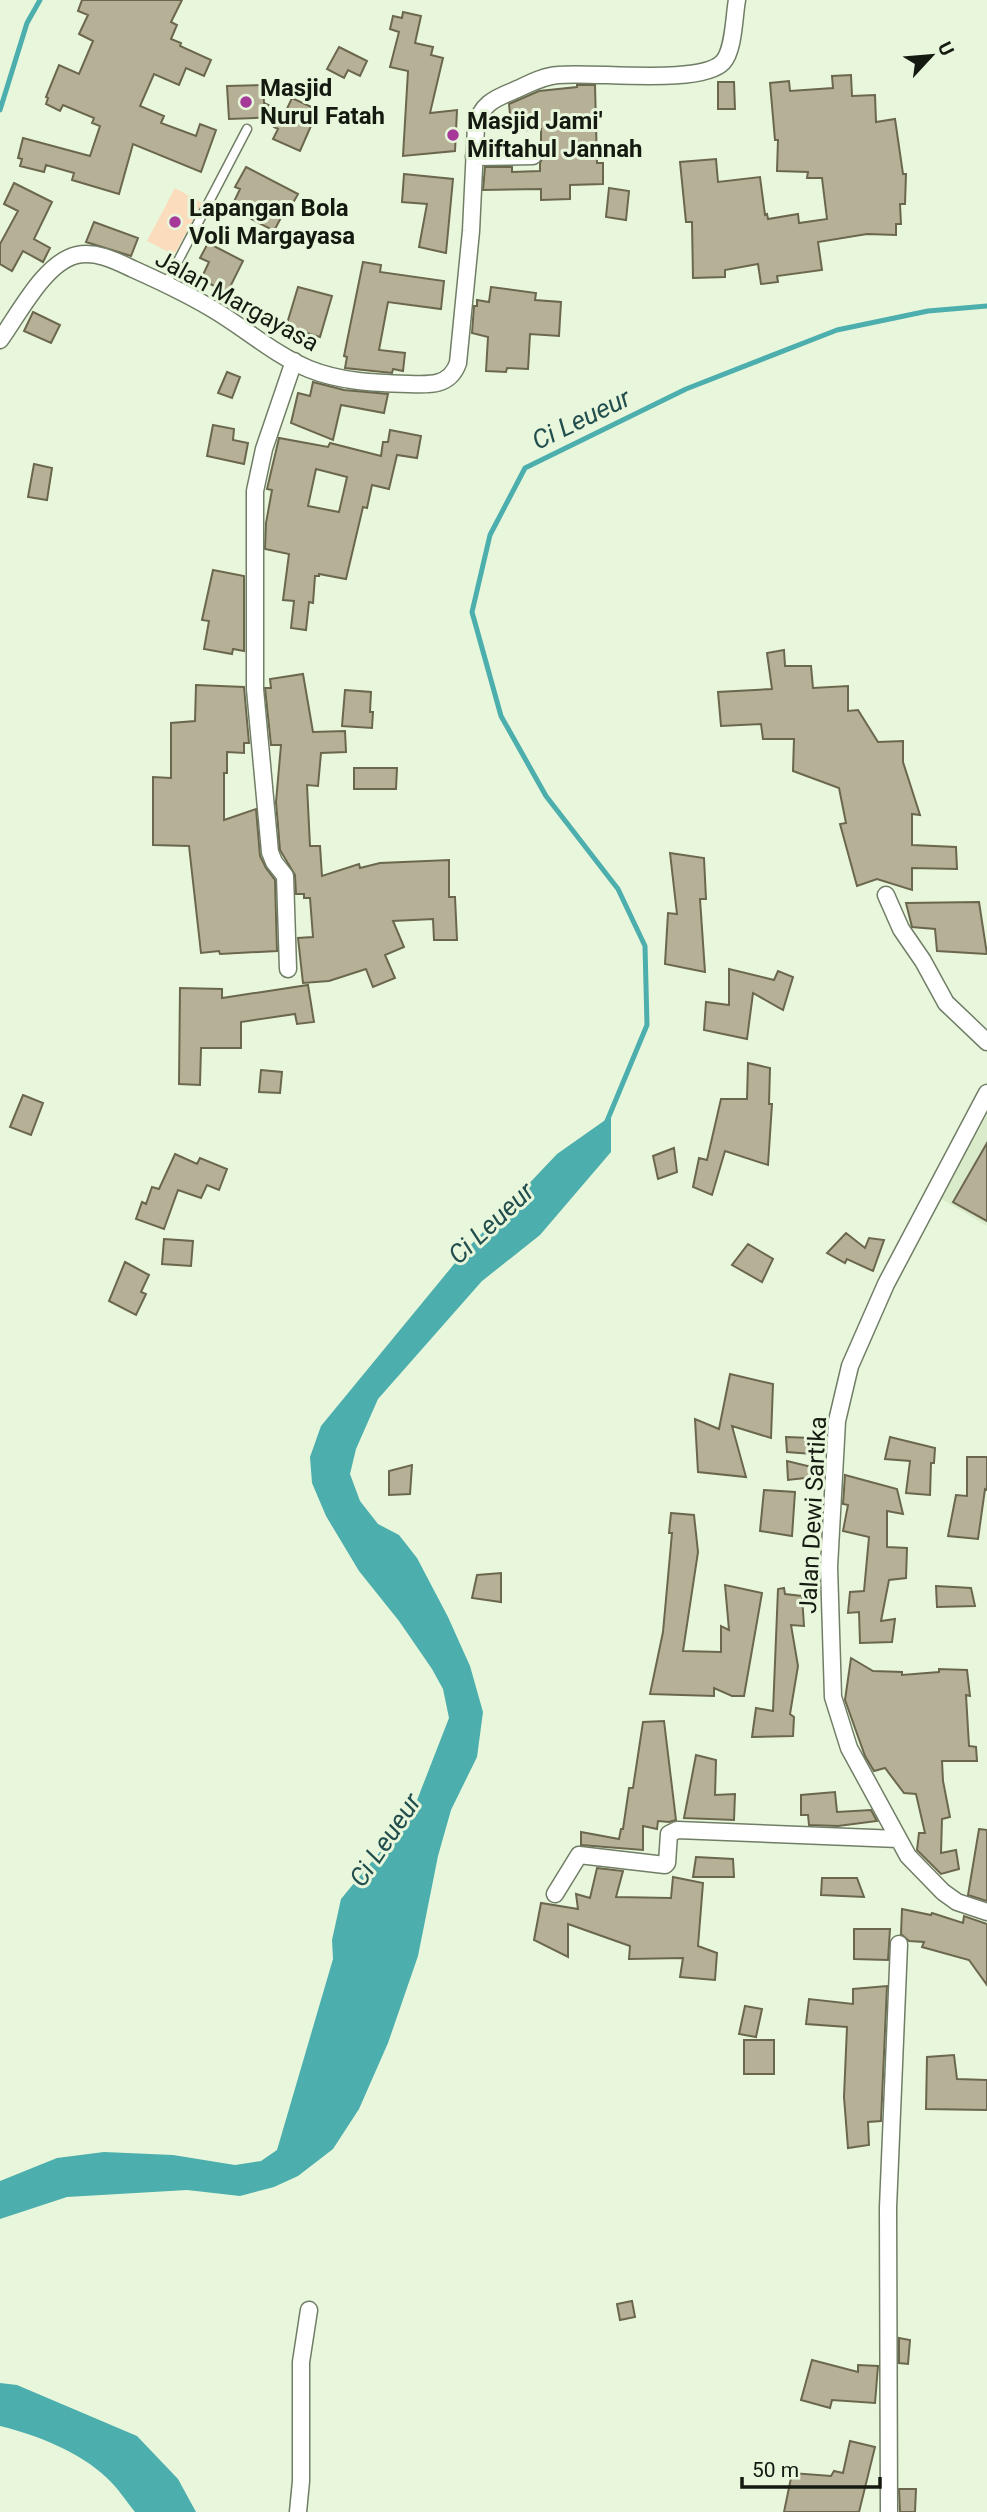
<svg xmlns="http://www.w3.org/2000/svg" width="987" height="2512" font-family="Roboto,sans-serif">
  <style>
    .built { fill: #d9ebc9 }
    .green { fill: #fbdcbd }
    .water { fill: #4caead }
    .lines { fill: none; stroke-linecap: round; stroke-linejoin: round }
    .stream { stroke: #4caead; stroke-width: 5 }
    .building { fill: #b6b196; stroke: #6b674d; stroke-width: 2; fill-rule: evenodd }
    .lane-casing { stroke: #717e66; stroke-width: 11 }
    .street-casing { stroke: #717e66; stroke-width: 19 }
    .lane { stroke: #fff; stroke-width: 8 }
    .street { stroke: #fff; stroke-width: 16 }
    .poi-dot { fill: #a63a99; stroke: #e8f7dc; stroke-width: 2.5 }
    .labels { text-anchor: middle; stroke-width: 6; stroke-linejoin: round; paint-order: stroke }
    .poi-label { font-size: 24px; font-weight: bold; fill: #151a11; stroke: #e8f7dc; text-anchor: start }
    .street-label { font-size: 24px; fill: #151a11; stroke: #e8f7dc }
    .water-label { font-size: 26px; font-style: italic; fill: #224e4d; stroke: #e8f7dc }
  </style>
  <rect width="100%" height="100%" fill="#e8f7dc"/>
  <path class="built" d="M987,1115V1226L940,1198Z"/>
  <path class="green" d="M175,188L202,203L174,255L147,241Z"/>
  <path class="water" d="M611,1116V1152L540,1235L482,1281L378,1399L356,1449L350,1474L360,1501L378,1524L399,1535L417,1558L448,1617L470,1666L483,1712L477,1757L451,1810L438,1856L418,1956L388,2043L359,2109L333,2149L298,2176L274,2187L240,2196L187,2190L67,2197L0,2219V2181L57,2158L104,2152L173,2155L235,2165L261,2161L277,2150L333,1959L332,1940L341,1899L412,1813L449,1718L443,1689L432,1669L399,1621L359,1571L326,1516L312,1483L310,1457L321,1426L464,1252L557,1154Z
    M0,2383L17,2385L137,2436L178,2479L196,2512H135C126,2501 118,2488 107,2478C80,2452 37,2435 0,2426Z"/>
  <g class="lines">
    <path class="stream" d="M0,110L27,23L40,0
      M607,1121L647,1025L645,946L618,889L546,796L501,716L472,612L490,535L525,468L686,389L837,330L928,311L987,306"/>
  </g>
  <path class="building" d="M82,0H182L171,22L177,25L171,39L181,43L180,46L211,60L204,76L186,68L179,85L154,74L140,106L164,116L161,123L196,136L200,124L216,130L201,172L133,144L119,194L72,180L74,173L46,165L44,172L20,166L22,159L18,158L23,138L90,156L100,126L92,123L94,118L63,105L60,111L46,104L48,98L46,97L59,65L79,74L93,41L79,34L88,15L78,11Z
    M403,12L421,16L415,43L433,47L431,55L443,58L430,113L457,110L455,151L403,156L408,71L390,67L399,32L390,29L393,16L402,18Z
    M339,47L367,61L360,76L348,70L344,78L327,69Z
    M851,75L852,96L875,95L876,122L895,119L903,174H906L905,204H900L901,224H896V235L867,234L818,242L822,270L777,276L778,282L761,284L758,264L725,270V277L693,278L692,222H686L680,162L716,159L718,182L760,177L765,215L767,214L768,219L798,214L799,223L827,219L822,178H807L808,172L777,171L778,140H775L770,83L789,81L790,91L833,88L832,76Z
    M718,82H734L735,109H718Z
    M263,85L264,103L285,113L292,98L318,110L300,151L273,139L278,129L274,127L278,117L229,119L227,86Z
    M577,85H595L597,163H603V184L570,185V199L541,200V189L483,190L485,167H512V172L540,171V163L543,157L541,149V129L518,131L517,125H511L509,104L539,91L577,87Z
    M246,167L298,194L288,212L285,210L274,231L231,208L240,189L235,187Z
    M404,174L453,179L446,253L419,247L427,204L402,202Z
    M14,183L52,202L34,239L50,248L43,262L23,251L12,271L0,264V244L18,211L4,204Z
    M609,188L629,191L626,220L606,217Z
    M94,222L138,238L131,256L86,242Z
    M208,243L243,261L227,293L201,279L209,262L200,258Z
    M363,262L381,265L380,272L444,281L441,309L388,302L379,350L405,353L403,371L393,369L392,373L345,368L347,357L344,356Z
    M298,287L332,296L320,337L286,327Z
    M491,287L536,293L535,300L561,302L559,336L530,334L528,369L507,368L506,372L486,371L488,337L472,333L474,306H477V300L489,302Z
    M33,312L60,325L51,343L24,331Z
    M227,372L240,377L232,398L218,393Z
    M313,382L344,390L388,394L384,413L341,405L333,440L291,423L298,393L310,396Z
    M213,425L234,429L233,440L248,443L244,464L207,456Z
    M390,430L421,436L417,458L397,455L389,489L372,485L367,508L363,507L346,579L319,574V576H315L313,603L309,602L306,630L291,628L294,601L283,600L289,554L265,549L266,523L272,490L267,489L279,438L328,447L330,443L381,456L383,442H388ZM316,469L347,477L339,512L308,506Z
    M34,464L52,468L47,500L28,497Z
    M213,570L244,576V651L233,649L232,654L204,649L209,621L202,620Z
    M784,650L785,666H811L813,688L848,686V711L858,710L878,742L903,741V762L920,815L912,814V845L956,847L957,869L912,868V890L877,879L857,886L840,824L846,823L839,788L793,771L794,739H763L761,724L721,726L718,692L772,689L767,653Z
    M303,674L313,732L345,731L346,752L321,753L318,786L307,785L310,846H320L322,876L359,864L360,868L380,863L449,860V897H455L457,940H434L433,919L393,921L404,947L385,955L395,978L373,987L366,969L329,981L303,983L298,938L313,937L310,898H304V894H296L295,875L280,850L276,802L281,745H271L265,688H271L270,679Z
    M196,685L244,687L249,743H244V753L227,752V773H224V820L256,809L260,856L266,868L275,880L277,951L220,954L219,951L201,953L189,846L153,845V777L171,778V723L195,721Z
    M345,690L371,692L370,712H373L372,728L342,726Z
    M354,768H397L396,789H354Z
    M670,853L704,858L706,899H700L705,972L665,964L668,913L677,914Z
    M979,902L987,954L937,951L935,929L912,927L906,903Z
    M729,969L774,980L778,971L793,977L783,1010L753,993L747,1039L704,1030L706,1002L729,1005Z
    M308,985L314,1022L297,1024L295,1014L241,1022V1048H201L200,1085L179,1084L180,988L222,989V998Z
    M748,1063L770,1068L769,1104H772L768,1165L725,1151L712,1195L693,1187L699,1158L707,1160L721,1099H747Z
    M261,1070L282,1072L280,1093L259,1092Z
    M23,1095L43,1103L31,1135L10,1127Z
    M987,1143V1221L953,1202Z
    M674,1148L677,1172L658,1179L653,1156Z
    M175,1154L197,1164L200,1158L227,1169L219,1190L207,1185L201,1198L178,1190L164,1229L136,1219L142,1202L146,1204L152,1187L159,1189Z
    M846,1233L865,1248L869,1238L884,1240L873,1271L847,1259L845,1263L827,1253Z
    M164,1239L193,1241L191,1266L162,1264Z
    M748,1244L773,1259L762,1282L732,1265Z
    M125,1262L149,1275L141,1292L146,1294L136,1315L109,1301Z
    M730,1374L773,1384L771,1438L732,1426L746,1477L698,1472L695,1419L719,1429Z
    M786,1437L812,1438V1454L787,1452Z
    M890,1437L935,1448L934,1463H931L930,1495L906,1493L910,1461L885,1459Z
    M967,1457H987V1490L985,1489L978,1539L948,1536L956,1495L967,1496Z
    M787,1461L824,1470L823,1476L788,1480Z
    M412,1465L410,1494L389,1495V1471Z
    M845,1475L897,1489L903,1514L887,1511V1547L907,1548L906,1578L889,1580L881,1621L895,1619L892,1642L860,1643L859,1612L848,1613L850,1592L864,1591L869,1537L843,1531L848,1505L843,1504Z
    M764,1490L795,1492L792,1536L760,1531Z
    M671,1513L694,1515L698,1552L683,1651L721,1652V1626L729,1630L725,1585L762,1593L744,1696H732L714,1688V1696L650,1694L663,1632L672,1533H669Z
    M501,1573V1602L472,1598L477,1575Z
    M936,1586L971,1588L975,1606L937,1607Z
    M784,1588L785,1594L802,1596L804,1626L791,1625L798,1666L790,1714L794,1717L793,1736L752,1737L756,1708L773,1711L778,1589Z
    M851,1658L873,1671L902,1672V1675L939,1672V1669L967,1670L970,1696L966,1695L969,1746L976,1747L977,1761H942L943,1781L950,1817L942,1819L941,1853L956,1850L959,1869L941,1874L917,1850L919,1833H925L916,1794L904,1793L885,1768L874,1771L865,1756L845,1700Z
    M664,1721L676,1820L669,1822L658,1821L657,1829L643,1826V1850L581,1845V1832L619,1839L621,1829H623L629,1788H633L643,1722Z
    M696,1755L716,1760L715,1795L735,1794L734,1820L684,1818Z
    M835,1792L837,1812L871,1810L877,1821L838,1826L809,1825L808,1815H801V1795Z
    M979,1829L987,1830V1901L968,1895Z
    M696,1857L733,1859L734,1877H693Z
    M597,1868L623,1871L616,1897L671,1898L673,1877L703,1883L698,1946L717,1953L715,1980L680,1977L683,1958L629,1959L630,1946L568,1924V1957L534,1940L541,1903L578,1909L576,1894L590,1898Z
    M822,1878H857L864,1897L821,1895Z
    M902,1909L931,1915L932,1913L963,1923L964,1916L987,1924V1985L969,1960L922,1947L924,1942L909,1941L901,1934Z
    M854,1929H890L888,1960L854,1959Z
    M887,1986L881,2121L868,2122L869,2145L848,2148L844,2097L847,2027L806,2024L809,1999L853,2004V1989Z
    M745,2006L762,2009L756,2037L739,2034Z
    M744,2040H774V2074H744Z
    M954,2055L957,2079L987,2080V2110L926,2109L927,2057Z
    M632,2301L635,2317L620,2320L617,2304Z
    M899,2338L910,2340L908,2364L899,2363Z
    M812,2360L858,2372V2365L878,2366L875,2403L832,2400L830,2408L801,2400Z
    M850,2441L875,2447L859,2512H784L792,2473L831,2476L834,2471L843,2473Z
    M899,2489H916L915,2512H900Z"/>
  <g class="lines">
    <defs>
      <path id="lane" d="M166,284L247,129"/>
      <path id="street" d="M474,157L533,156
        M0,340C19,314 45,262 77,255C97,251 116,261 133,269C162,282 192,296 219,313C248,331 277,356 309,369C341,382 375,383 409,384C430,385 450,386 458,363L471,231L476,126C481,105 493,99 513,91C527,85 542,76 558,75C592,71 701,86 723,62C734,50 734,16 737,0
        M886,895L901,929L923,961L946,1003L987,1042
        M288,969L285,876L274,862L270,852L255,689V491L264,449L294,361
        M987,1093L886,1284L850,1366L837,1421L829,1567L833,1697L849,1748L908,1856L943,1892L957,1902L987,1912
        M555,1894L579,1855L665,1865L667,1863L669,1834L677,1830L898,1839
        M298,2512L301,2481V2362L309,2310
        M889,2512L888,2208L899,1944"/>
    </defs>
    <use href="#lane" class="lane-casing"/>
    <use href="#street" class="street-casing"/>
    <use href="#lane" class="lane"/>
    <use href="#street" class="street"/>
  </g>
  <g class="poi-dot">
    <circle cx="246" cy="102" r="7"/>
    <circle cx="453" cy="135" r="7"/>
    <circle cx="175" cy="222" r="7"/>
  </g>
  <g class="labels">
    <g class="poi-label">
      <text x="260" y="96">Masjid<tspan x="260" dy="28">Nurul Fatah</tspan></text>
      <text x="467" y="129">Masjid Jami'<tspan x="467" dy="28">Miftahul Jannah</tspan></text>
      <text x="189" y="216">Lapangan Bola<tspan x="189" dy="28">Voli Margayasa</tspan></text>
    </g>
    <g class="street-label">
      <text transform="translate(237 301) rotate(29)" y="8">Jalan Margayasa</text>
      <text transform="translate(813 1515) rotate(-87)" y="8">Jalan Dewi Sartika</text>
    </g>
    <g class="water-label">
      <text transform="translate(581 419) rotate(-26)" y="9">Ci Leueur</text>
      <text transform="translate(491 1223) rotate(-43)" y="9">Ci Leueur</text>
      <text transform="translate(385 1840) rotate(-56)" y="9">Ci Leueur</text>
    </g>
  </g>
  <g transform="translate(931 56) rotate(64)" stroke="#e8f7dc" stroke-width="5" paint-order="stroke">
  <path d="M0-5L12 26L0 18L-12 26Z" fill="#151a11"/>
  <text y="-10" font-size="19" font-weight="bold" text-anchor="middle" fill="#151a11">U</text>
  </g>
  <path d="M742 2477v10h138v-10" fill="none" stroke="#151a11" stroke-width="3.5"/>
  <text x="752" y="2477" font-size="21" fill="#151a11" stroke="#e8f7dc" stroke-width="5" paint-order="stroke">50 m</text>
</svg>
